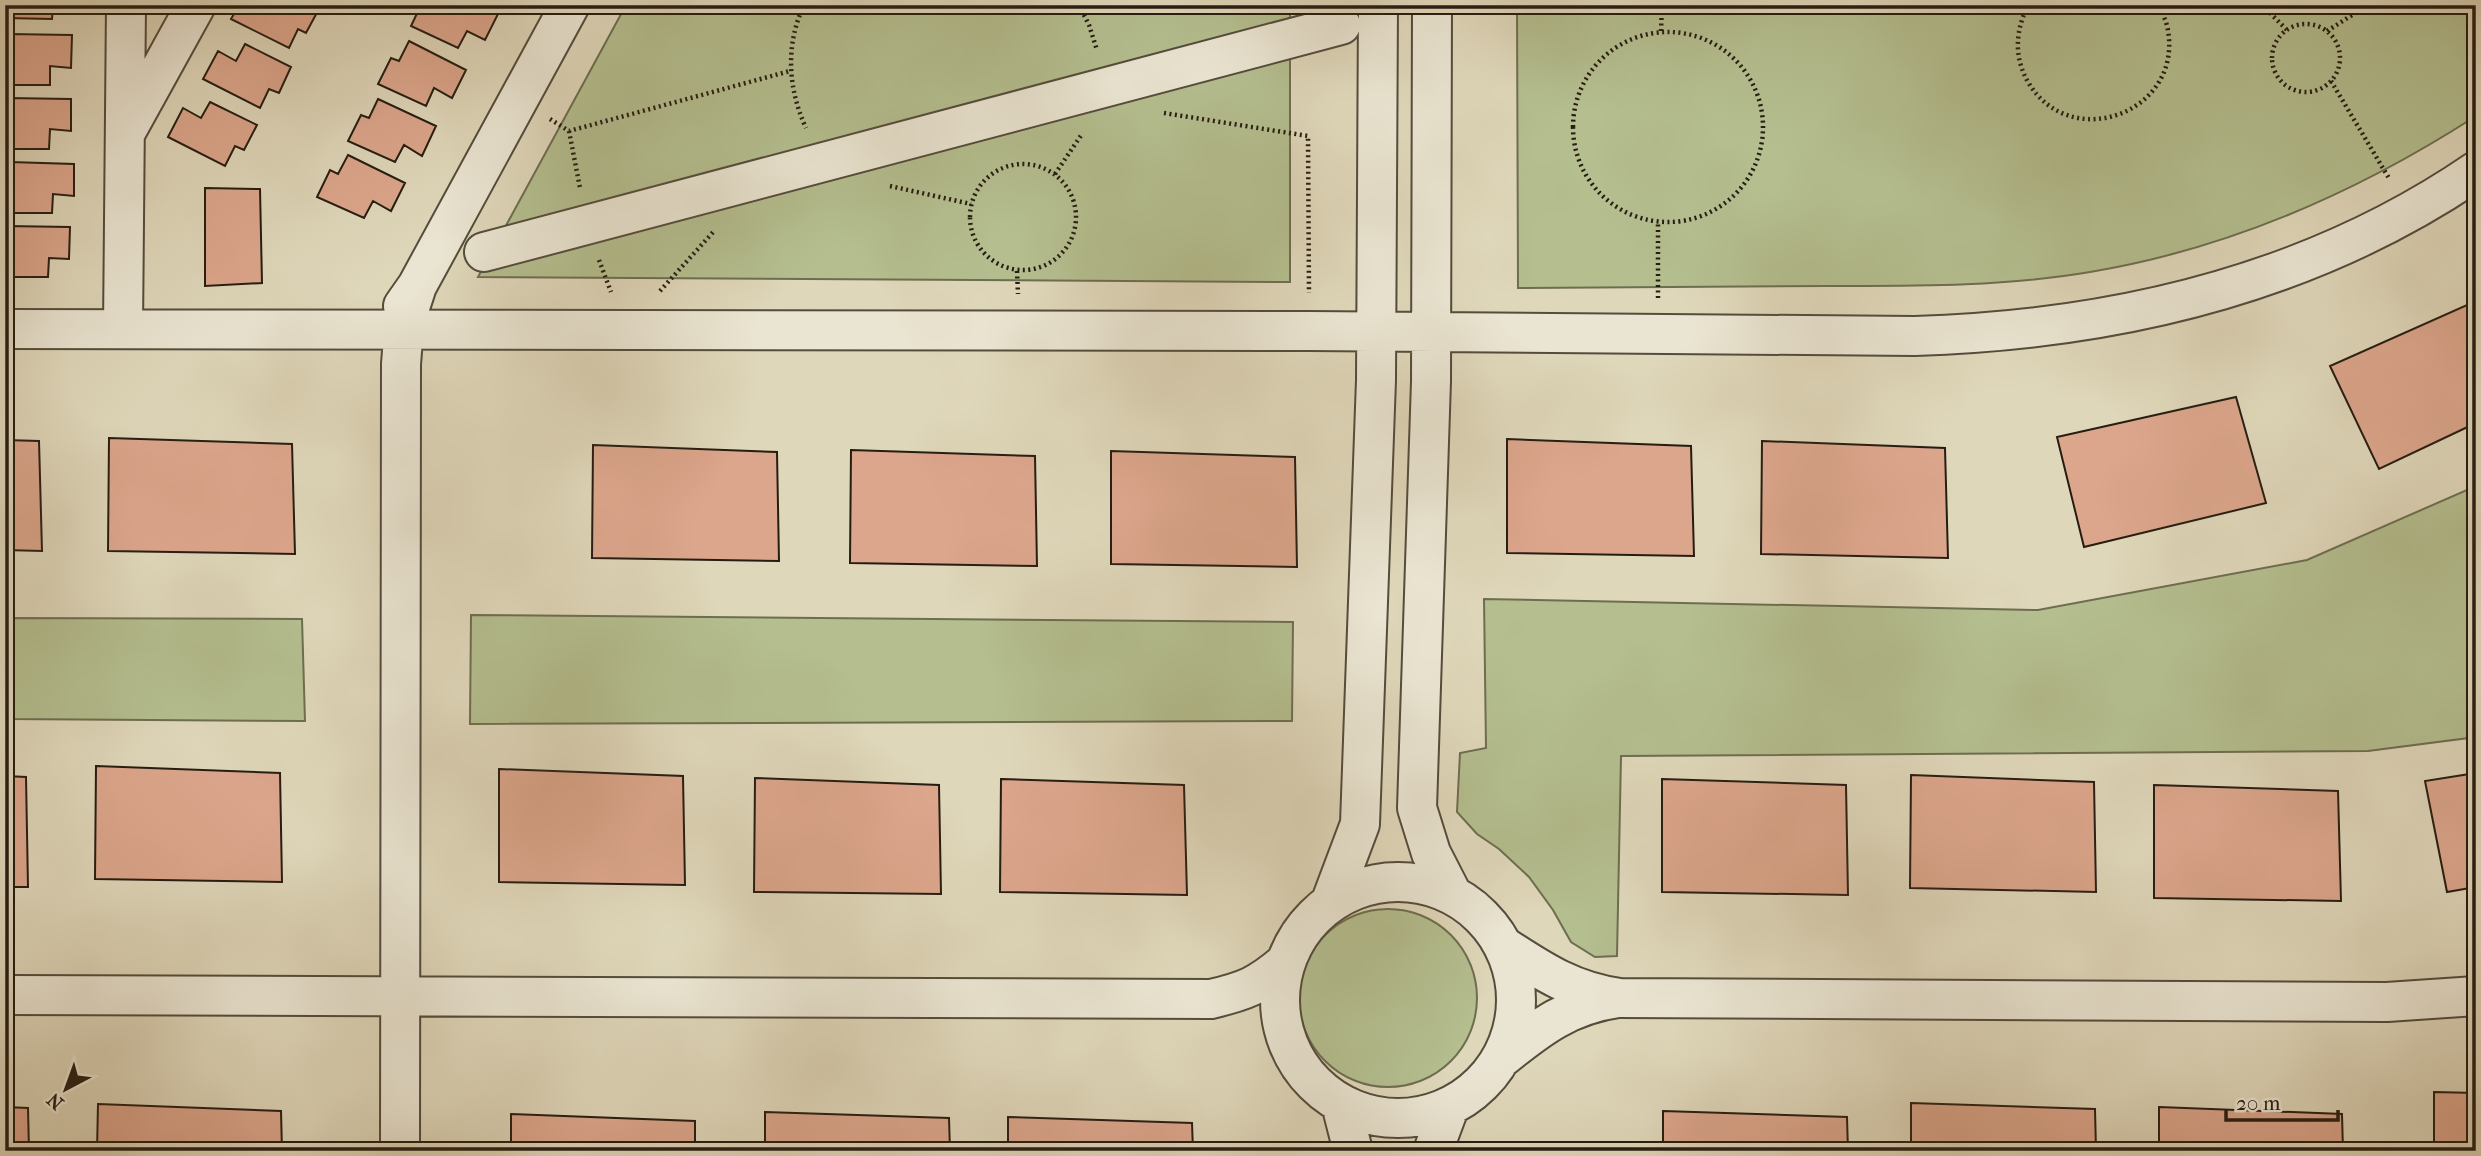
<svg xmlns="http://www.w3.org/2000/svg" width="2481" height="1156" font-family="'IM FELL French Canon',serif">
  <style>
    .green { fill: #b4be8f; stroke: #6d6e50; stroke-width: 2 }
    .building { fill: #dca68c; stroke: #261d12; stroke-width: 2 }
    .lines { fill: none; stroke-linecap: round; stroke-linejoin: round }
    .minor-casing { stroke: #544c3c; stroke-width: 42 }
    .path { stroke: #261d12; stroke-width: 4.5; stroke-dasharray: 2 3.5; stroke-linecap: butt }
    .minor { stroke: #eae5d2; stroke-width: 38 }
  </style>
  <rect width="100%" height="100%" fill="#dfd7ba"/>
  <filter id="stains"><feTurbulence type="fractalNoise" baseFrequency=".00286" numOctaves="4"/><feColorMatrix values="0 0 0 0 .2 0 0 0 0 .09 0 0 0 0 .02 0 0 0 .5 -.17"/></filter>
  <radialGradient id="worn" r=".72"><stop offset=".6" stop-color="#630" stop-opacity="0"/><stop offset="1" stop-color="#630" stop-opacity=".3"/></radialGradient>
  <path class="green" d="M626,5H1290V282L478,277Z
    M1517,5H2476V116C2358,192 2228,249 2090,272C2002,287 1914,286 1826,286C1723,287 1620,287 1518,288Z
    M2476,486V737L2368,751L1621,756L1617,956L1595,957L1571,942L1553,910L1529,877L1499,849L1477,834L1457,812L1460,753L1486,748L1484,599L2038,610L2307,560Z
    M471,615L1293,622L1292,721L470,724Z
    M5,618L302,619L305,721L5,719Z
    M1299 998a89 89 0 1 1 178 0a89 89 0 1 1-178 0Z"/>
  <path class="building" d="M5,5H53L52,19L5,18Z
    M239,5H315L320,7L306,33L298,29L289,48L231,19Z
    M421,5H485L499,12L485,40L467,31L458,48L411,26Z
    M8,34L72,35L71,68L50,66V85H5Z
    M409,41L466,70L452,98L434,88L426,106L378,84L391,58L399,61Z
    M245,44L291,67L279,93L269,89L260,108L203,79L218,51L236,61Z
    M7,98L71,99V131L50,129L49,149H5Z
    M378,99L436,126L422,156L404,145L395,162L348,141L361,115L369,118Z
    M210,102L257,125L244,150L235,146L225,166L168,137L183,108L201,118Z
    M348,155L405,183L391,211L373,201L364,218L317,197L330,170L338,174Z
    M10,162L74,164V196L53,194L52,213H5V184H10Z
    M205,188L260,189L262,283L205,286Z
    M6,226L70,227L69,259L49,258L48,277H5Z
    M2476,301V423L2379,469L2330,366Z
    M2236,397L2266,503L2084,547L2057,437Z
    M109,438L292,444L295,554L108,551Z
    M1507,439L1691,446L1694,556L1507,553Z
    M5,440L39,441L42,551L5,550Z
    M1762,441L1945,448L1948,558L1761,554Z
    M593,445L777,452L779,561L592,558Z
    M851,450L1035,456L1037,566L850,563Z
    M1111,451L1295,457L1297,567L1111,564Z
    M96,766L280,773L282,882L95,879Z
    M499,769L683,776L685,885L499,882Z
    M2476,773V887L2447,892L2425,781Z
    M1911,775L2094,782L2096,892L1910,888Z
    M5,776L26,777L28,887H5Z
    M755,778L939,785L941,894L754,892Z
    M1001,779L1184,785L1187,895L1000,892Z
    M1662,779L1846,785L1848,895L1662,892Z
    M2154,785L2338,791L2341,901L2154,898Z
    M2434,1092L2476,1093V1151H2434Z
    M1911,1103L2095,1109L2096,1151H1911Z
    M98,1104L281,1111L282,1151H97Z
    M5,1107L28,1108L29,1151H5Z
    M2159,1107L2342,1114L2343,1151H2159Z
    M1663,1111L1847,1117L1848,1151H1663Z
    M765,1112L949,1118L950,1151H765Z
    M511,1114L695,1121V1151H511Z
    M1008,1117L1192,1123L1193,1151H1008Z"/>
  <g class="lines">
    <defs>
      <path id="minor" d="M1432,5L1431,381L1417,808L1431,853L1452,894
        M127,130L196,5
        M484,252L1341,25
        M403,306L417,286L570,5
        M5,329L1309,331L1915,336C2114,330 2309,285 2476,171
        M123,329L126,5
        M1280 1000a118 118 0 1 1 236 0a118 118 0 1 1-236 0Z
        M1331,901L1360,824L1376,380L1378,5
        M1505,947C1543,972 1574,992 1620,998L2387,1002L2476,996
        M5,995L1211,999C1245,991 1258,986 1285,963
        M1503,1057C1540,1027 1569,1005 1618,998
        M1341,1104L1353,1151
        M400,1151L401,364L404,326L417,286
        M1433,1151L1449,1108"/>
    </defs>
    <use href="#minor" class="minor-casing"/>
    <path class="path" d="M804,5C785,45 788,89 806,128
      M1079,5L1089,25L1097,50
      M2028,5C2015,32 2014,57 2028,82C2070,154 2182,113 2168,31C2167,22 2162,13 2159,5
      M2262,5L2287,30
      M2272 58a34 34 0 1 1 68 0a34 34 0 1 1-68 0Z
      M1661,31L1662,5
      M2327,31L2368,5
      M1573 127a95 95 0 1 1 190 0a95 95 0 1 1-190 0Z
      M2331,81L2390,180
      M1164,113L1308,136L1309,293
      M550,119L569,131L790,71
      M569,131L580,188
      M970 217a53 53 0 1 1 106 0a53 53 0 1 1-106 0Z
      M1055,174L1082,134
      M890,186L971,204
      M599,260L611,292
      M1017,271L1018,294
      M660,291L715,230
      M1658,298V222"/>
    <use href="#minor" class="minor"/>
  </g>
  <rect width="2481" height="1156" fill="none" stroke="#dfd7ba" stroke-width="28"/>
  <rect x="7" y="7" width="2467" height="1142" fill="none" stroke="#261d12" stroke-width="3.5"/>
  <rect x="14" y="14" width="2453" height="1128" fill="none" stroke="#261d12" stroke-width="2"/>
  <g transform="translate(66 1089) rotate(221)" stroke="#eae5d2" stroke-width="5" paint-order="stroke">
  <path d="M0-5L12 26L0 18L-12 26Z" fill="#261d12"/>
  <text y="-10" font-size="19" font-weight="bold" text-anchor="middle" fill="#261d12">N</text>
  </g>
  <path d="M2226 1110v10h112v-10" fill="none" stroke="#261d12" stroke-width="3.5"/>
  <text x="2236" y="1110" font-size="21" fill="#261d12" stroke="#eae5d2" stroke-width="5" paint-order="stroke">20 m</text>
  <rect width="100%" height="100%" filter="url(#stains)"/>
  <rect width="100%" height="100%" fill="url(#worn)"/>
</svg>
